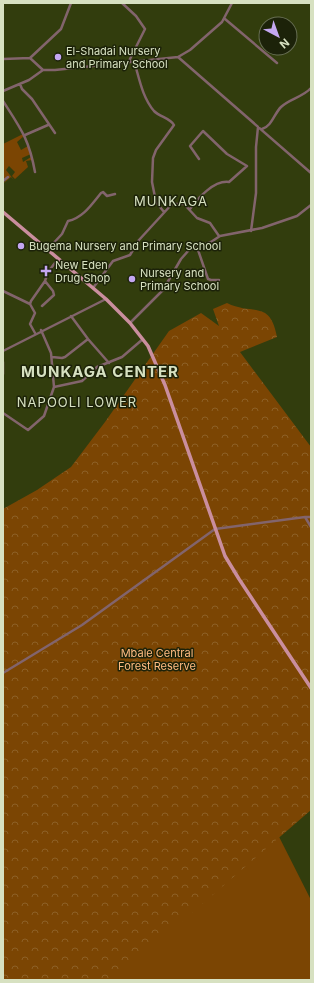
<svg xmlns="http://www.w3.org/2000/svg" width="314" height="983" font-family="Inter,sans-serif">
  <style>
    .green { fill: #7b4503 }
    .forest { fill: url(#forest-crowns) }
    .lines { fill: none; stroke-linecap: round; stroke-linejoin: round }
    .minor { stroke: #82646c; stroke-width: 2.5 }
    .major { stroke: #ca8e9e; stroke-width: 3.5 }
    .poi-dot { fill: #c4a7f1; stroke: #1c2209; stroke-width: 1.5 }
    .labels { text-anchor: middle; stroke-width: 3; stroke-linejoin: round; paint-order: stroke }
    .poi-label { font-size: 11px; fill: #d7e1c1; stroke: #1c2209; text-anchor: start }
    .park-label { font-size: 11px; fill: #ffbb81; stroke: #1c2209 }
    .quarter-label { font-size: 13px; letter-spacing: 1px; fill: #d7e1c1; stroke: #1c2209 }
    .district-label { font-size: 15px; font-weight: bold; letter-spacing: 1px; fill: #d7e1c1; stroke: #1c2209 }
  </style>
  <defs>
    <pattern id="forest-crowns" width="20" height="18" patternUnits="userSpaceOnUse"><rect width="20" height="18" fill="#7b4503"/><path d="M2 6a3 3 0 1 1 6 0M12 15a3 3 0 1 1 6 0" fill="none" stroke="#8d6026"/></pattern>
  </defs>
  <rect width="100%" height="100%" fill="#323d0d"/>
  <path class="green" d="M23,134L24,136L17,142L21,150L28,146L31,154L22,158L23,162L31,157L32,160L26,161L28,167L15,179L12,176L15,172L9,166L6,170L14,180L11,177L3,184L9,177L3,181V144Z
    M266,811L311,900V980H68Z"/>
  <path class="forest" d="M227,303C253,316 270,299 277,337L240,352L311,447V810L114,980H3V509L37,490L71,467L105,422L169,331L201,313L219,326L213,309Z"/>
  <g class="lines">
    <path class="minor" d="M122,3L136,16L145,29L129,61
      M225,19L277,63
      M178,57L190,50L222,22L232,3
      M30,58L61,29L71,3
      M3,59L30,58L43,70H55L178,57L311,173
      M134,61C139,77 142,97 154,111C160,117 170,118 174,125L156,150L153,158L152,182L156,202L164,212
      M20,84L22,89L32,99L55,133
      M3,91L29,80L43,70
      M3,101C21,129 29,139 35,172
      M262,129C272,126 274,114 281,107C289,99 303,97 311,88
      M25,135L48,125
      M3,181L8,177
      M190,209C198,198 214,180 229,182L247,166L227,154L203,131L190,146L199,159
      M251,231L256,193V147L258,127
      M197,247L208,279L211,280H219
      M48,249L62,234L68,221C83,218 92,204 101,193L103,192L107,196L115,194
      M93,288L113,261L130,255L139,240L172,204H184L197,218L210,223L219,236
      M3,291L30,304
      M42,306L54,295L53,291L45,281
      M71,316L88,339L109,363
      M130,323L163,290L181,259L189,250L211,242L220,236L262,228L297,216L311,205
      M35,333L30,324L35,313L30,304L31,301L45,281L48,272L58,259
      M3,351L106,299
      M52,357L62,358L65,357L88,339
      M3,362V374
      M54,387L82,381L97,367L122,357L143,339
      M3,413L28,430L44,416L54,387L51,353L41,330
      M305,517H311
      M3,673L82,625L215,529L305,517L311,527"/>
    <path class="major" d="M3,212L106,299L130,323L148,346L165,385L225,556L239,579L311,688"/>
  </g>
  <g class="poi-dot">
    <circle cx="58" cy="57" r="4"/>
    <circle cx="21" cy="246" r="4"/>
    <path d="M44 265h4v4h4v4h-4v4h-4v-4h-4v-4h4z"/>
    <circle cx="132" cy="279" r="4"/>
  </g>
  <g class="labels">
    <g class="poi-label">
      <text x="66" y="55">El-Shadai Nursery<tspan x="66" dy="13">and Primary School</tspan></text>
      <text x="29" y="250">Bugema Nursery and Primary School</text>
      <text x="55" y="269">New Eden<tspan x="55" dy="13">Drug Shop</tspan></text>
      <text x="140" y="277">Nursery and<tspan x="140" dy="13">Primary School</tspan></text>
    </g>
    <g class="park-label">
      <text x="157" y="657">Mbale Central<tspan x="157" dy="13">Forest Reserve</tspan></text>
    </g>
    <g class="quarter-label">
      <text x="171" y="206">MUNKAGA</text>
      <text x="77" y="407">NAPOOLI LOWER</text>
    </g>
    <g class="district-label">
      <text x="100" y="377">MUNKAGA CENTER</text>
    </g>
  </g>
  <rect width="314" height="983" fill="none" stroke="#d7e1c1" stroke-width="8"/>
  <g transform="translate(278 36) rotate(139)"><circle r="19" fill="#1c2209" stroke="#676e53"/>
  <path d="M0-3L7 15L0 10L-7 15Z" fill="#c4a7f1"/>
  <text y="-6" font-size="11" font-weight="bold" text-anchor="middle" fill="#d7e1c1">N</text>
  </g>
</svg>
